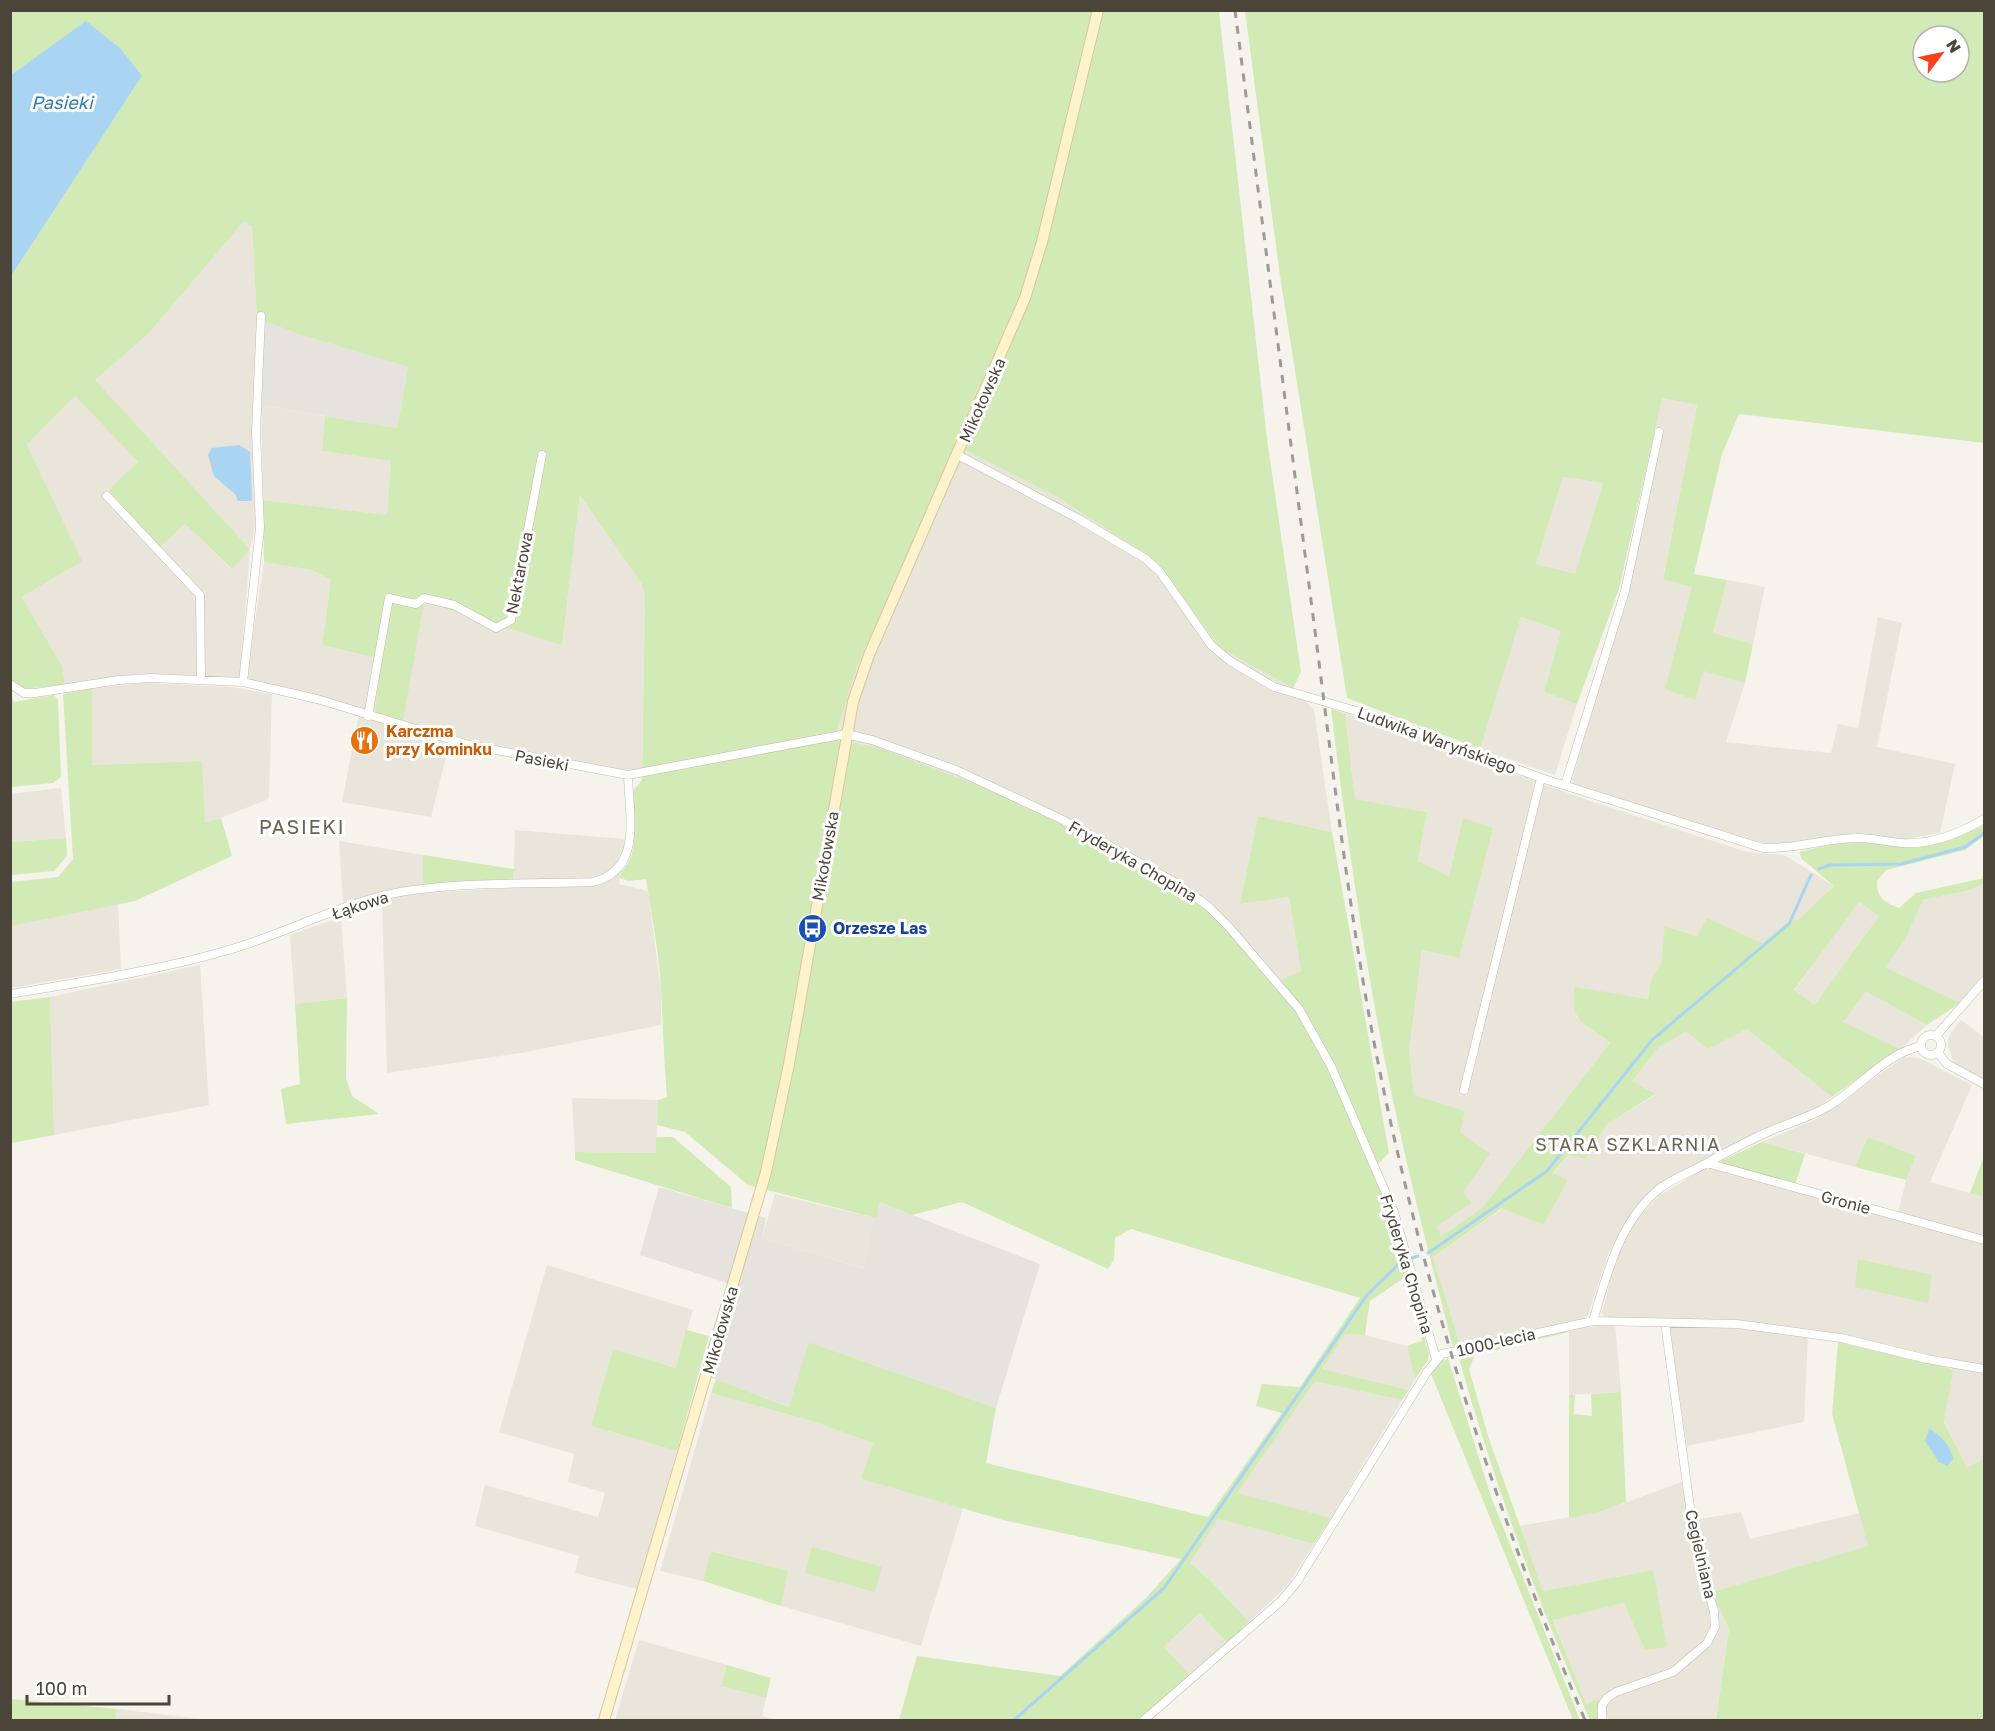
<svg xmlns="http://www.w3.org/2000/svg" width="1995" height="1731" font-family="'Golos Text',sans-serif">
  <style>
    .residential { fill: #eae5da }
    .industrial { fill: #e6e2dd }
    .green { fill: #d2eab5; fill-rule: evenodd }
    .water { fill: #a9d4f2 }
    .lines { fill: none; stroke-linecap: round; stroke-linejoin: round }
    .stream { stroke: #a9d4f2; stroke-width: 3 }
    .street-casing { stroke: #c2bbae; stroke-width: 9 }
    .secondary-casing { stroke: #d6c79b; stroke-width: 12 }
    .street { stroke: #fff; stroke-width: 8 }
    .secondary { stroke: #fff3cd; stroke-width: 10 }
    .rail { stroke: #9a9a9a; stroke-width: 3; stroke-dasharray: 8 8; stroke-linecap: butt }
    .labels { text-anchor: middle; stroke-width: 6; stroke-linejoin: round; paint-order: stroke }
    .street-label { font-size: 16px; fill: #4b4439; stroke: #fff }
    .food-label { font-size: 16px; font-weight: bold; fill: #c56008; stroke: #fff; text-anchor: start }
    .transit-label { font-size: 16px; font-weight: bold; fill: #164399; stroke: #fff; text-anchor: start }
    .water-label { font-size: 18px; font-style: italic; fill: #2e7ab2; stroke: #fff }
    .neighbourhood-label { font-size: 18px; letter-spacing: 1.5px; fill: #6e6250; stroke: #fff }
    .quarter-label { font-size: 20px; letter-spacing: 1.5px; fill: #6e6250; stroke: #fff }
  </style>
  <rect width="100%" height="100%" fill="#f6f3ec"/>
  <path class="residential" d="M244,221L252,227L257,318L256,522L250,549L240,677L140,674L65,685L62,666L22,597L81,561L27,445L75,396L138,462L160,547L185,524L231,569L250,549L94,380L150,332Z
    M1662,398L1697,405L1663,578L1692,587L1703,671L1745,683L1726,742L1831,753L1838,724L1858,728L1878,617L1902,623L1877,747L1955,764L1940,833L1901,840L1855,833L1792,844L1764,843L1571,784L1629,585L1663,430L1655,428Z
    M261,405L325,416L322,451L391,461L387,515L263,500Z
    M958,446L1059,498L1158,563L1220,648L1293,688L1314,710L1332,832L1258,816L1240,904L1289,897L1301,971L1274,983L1106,847L1059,822L1007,797L834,740L858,664Z
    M1563,477L1603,483L1575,575L1536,564Z
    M580,495L641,583L645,594L642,770L620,772L528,755L451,737L431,817L342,802L360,709L283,687L246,679L264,562L311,570L331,580L322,645L383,658L374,714L403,721L423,602L562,644Z
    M1727,580L1765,587L1753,644L1713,633Z
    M1520,617L1561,631L1544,692L1577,704L1555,775L1480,749Z
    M144,683L231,687L272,694L269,799L205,824L201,761L92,765V688Z
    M1345,713L1596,803L1747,852L1784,855L1834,886L1799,920L1786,923L1762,943L1707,919L1697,936L1666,926L1661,963L1651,980L1648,999L1575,988L1576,1017L1610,1043L1482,1208L1441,1236L1435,1226L1472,1203L1463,1192L1460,1132L1464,1111L1414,1095L1409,1051L1422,950L1459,958L1463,818L1449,876L1418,861L1427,812L1355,799Z
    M61,788L66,838L11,842V794Z
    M515,830L625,839L619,884L648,891L661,990V1025L526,1052L387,1073L382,902L343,903L339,841L423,855V893L513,888Z
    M1984,884V978L1982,977L1960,1003L1885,967L1905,940L1923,900L1966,891Z
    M1858,902L1880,915L1816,1005L1794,991Z
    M118,903L121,969L11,988V926Z
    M341,917L347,998L295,1004L290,935Z
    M200,965L209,1105L54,1135L50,997Z
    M1866,990L1927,1025L1900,1049L1842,1022Z
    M1961,1020L1984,1037V1079L1954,1063L1948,1047L1949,1036Z
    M1747,1029L1832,1097L1808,1113L1763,1129L1705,1160L1642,1202L1609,1252L1588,1315L1579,1321L1460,1345L1433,1257L1503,1208L1568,1180L1553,1174L1567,1155L1586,1159L1606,1125L1655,1095L1632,1081L1659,1047L1686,1030L1708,1049Z
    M1904,1057L1919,1058L1972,1085L1930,1182L1984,1197V1238L1898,1213L1906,1180L1916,1156L1868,1137L1855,1167L1762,1142L1814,1120Z
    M572,1098L658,1100L656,1153L575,1152Z
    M1706,1167L1984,1242V1459L1967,1469L1944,1421L1953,1361L1838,1334L1732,1320L1605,1317L1602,1313L1616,1257L1637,1219L1659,1196Z
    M775,1194L876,1218L865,1269L762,1238Z
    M547,1265L693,1310L676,1368L613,1350L591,1426L677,1451L637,1589L575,1573L579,1556L475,1526L485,1485L598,1517L605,1493L568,1482L574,1454L499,1432Z
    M1615,1324L1621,1392L1569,1395V1332L1579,1328Z
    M1669,1328H1735L1808,1337L1804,1422L1687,1446Z
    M1345,1334L1365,1335L1407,1346L1415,1379L1409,1390L1322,1369Z
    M1315,1380L1402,1400L1331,1518L1236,1494Z
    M711,1393L812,1421L873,1443L861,1479L963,1508L921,1646L781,1606L787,1571L712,1551L703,1581L660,1571Z
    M1684,1481L1694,1520L1741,1512L1750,1539L1859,1513L1869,1546L1712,1592L1729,1629L1716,1720H1609L1599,1700L1586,1705L1553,1619L1625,1603L1645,1650L1653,1570L1543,1591L1519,1526L1600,1512Z
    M1218,1519L1314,1544L1287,1586L1249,1622L1212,1582L1190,1563Z
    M1201,1613L1227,1643L1190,1675L1164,1647Z
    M639,1640L727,1665L721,1686L766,1698L762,1716L777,1720H615Z
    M117,1709L209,1720H115Z"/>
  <path class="industrial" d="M257,318L298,334L408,367L397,428L255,404Z
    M659,1187L766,1218L762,1238L864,1269L878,1202L1040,1264L996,1408L809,1342L790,1407L710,1377L739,1287L640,1255Z"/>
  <path class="green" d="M11,11H1219L1267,439L1301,672L1293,688L1220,648L1158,563L1059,498L958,446L858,664L834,740L877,747L956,777L1007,797L1106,847L1177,887L1207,909L1274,983L1301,971L1289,897L1240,904L1258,816L1332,832L1389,1153L1373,1169L1391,1213L1429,1354L1428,1360L1415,1379L1407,1346L1422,1341L1404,1278L1370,1301L1365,1335L1345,1334L1322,1369L1409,1390L1402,1400L1315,1381L1237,1493L1331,1518L1314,1544L1218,1519L1190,1563L1212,1582L1249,1622L1227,1643L1200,1613L1164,1647L1190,1675L1138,1720H899L917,1656L1060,1676L1146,1598L1181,1559L1003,1520L861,1479L873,1443L812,1421L711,1393L716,1379L789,1407L809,1342L996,1408L986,1463L1208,1517L1282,1413L1256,1406L1262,1384L1300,1387L1360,1298L1131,1229L1115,1238L1114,1259L1108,1269L962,1202L912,1215L879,1202L876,1218L748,1185L685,1132L657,1125L658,1100L667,1097C664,1061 663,1026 661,990C659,953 652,916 646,879L629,881L620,878L621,872C641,855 633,816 633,791L642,780L645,594L641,583L580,495L562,645L424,602L403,722L374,714L382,659L322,645L331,580L311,570L264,562L263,500L387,515L391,461L322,451L325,416L397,428L408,367L298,334L257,318L252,227L244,221L150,332L95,380L250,549L232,569L185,524L160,547L109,490L138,462L75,396L27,445L82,561L22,597L62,666L65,685L23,689L12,681L11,276L142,76L86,22L11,75Z
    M1245,11H1984V443L1739,414L1722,454L1694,574L1727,580L1713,633L1753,644L1745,683L1703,671L1695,700L1665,689L1692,587L1663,579L1697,405L1662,398L1619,589L1577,704L1544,692L1561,631L1521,617L1480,749L1347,698L1280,276ZM1923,36H1959V72H1923ZM1563,477L1603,483L1575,574L1536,564Z
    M92,688V765L202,761L205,823L221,818L232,856L135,901L11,926V882L58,877L73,859L63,694Z
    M54,695L58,700L61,777L53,783L11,787V696L14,702Z
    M1331,709L1345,713L1355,799L1427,812L1418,861L1449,876L1463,818L1493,828L1459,958L1422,950L1409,1051L1414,1095L1465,1111L1460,1132L1490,1154L1463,1192L1472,1203L1436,1226L1441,1236L1482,1208L1610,1043C1585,1021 1569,1026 1575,987L1648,999L1651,980L1661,963L1665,926L1697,936L1707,918L1762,943L1786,923L1799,919L1834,886L1802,859L1799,852L1833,844L1867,842L1910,848L1951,840L1984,825V836L1965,850L1886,870L1877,881C1877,898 1884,902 1899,908L1916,893L1984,878V884L1966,891L1923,900L1905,940L1885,967L1960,1003L1927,1025L1866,991L1843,1022L1900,1049L1832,1097L1747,1029L1708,1049L1686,1031L1659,1047L1632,1081L1655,1094L1606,1125L1586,1159L1567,1155L1553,1173L1568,1180L1543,1225L1502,1208L1433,1257L1460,1345L1453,1347C1425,1239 1397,1130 1377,1019C1358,917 1344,813 1331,709ZM1859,902L1879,916L1815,1005L1794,990Z
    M66,838L67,856L54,871L11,875V842Z
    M423,855L514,869L513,879L423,885Z
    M50,997L54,1135L11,1143V1002Z
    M347,998L346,1078L352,1096L379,1114L286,1124L281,1089L300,1084L295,1004Z
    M656,1137H673L731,1187L732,1208L575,1160V1152L656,1153Z
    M1868,1137L1916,1156L1906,1180L1855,1167Z
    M1762,1142L1805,1154L1795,1185L1724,1165L1721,1161Z
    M1984,1156V1197L1970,1193Z
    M1858,1259L1932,1275L1928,1303L1855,1287Z
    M686,1330L709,1336L677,1451L591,1426L613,1349L676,1368Z
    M1565,1330L1569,1332L1475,1355L1469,1369L1489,1439L1543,1591L1653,1570L1667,1647L1645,1650L1624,1603L1553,1620L1586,1704L1599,1699L1600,1702L1597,1710L1598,1720H1590C1537,1602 1493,1479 1458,1355Z
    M1838,1342L1953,1369L1944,1422L1967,1468L1984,1459V1720H1716L1729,1629L1712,1592L1868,1546L1832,1414Z
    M1448,1358L1491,1497L1580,1720H1573L1431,1374L1438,1364Z
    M1621,1392L1626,1502L1600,1512L1569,1518V1395H1575L1574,1414L1592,1416L1591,1394Z
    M812,1547L882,1567L875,1592L805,1573Z
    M711,1551L788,1571L781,1606L703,1581Z
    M727,1665L771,1678L766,1698L721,1686Z
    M11,1699L117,1709L115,1720H11Z"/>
  <path class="water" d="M86,21L121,49L142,76L11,276V75Z
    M239,445L250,452L252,501H238L235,494L214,476L208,455L212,448Z
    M1929,1429C1940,1434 1951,1446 1953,1459L1947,1466L1939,1462L1925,1441Z"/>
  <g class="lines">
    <path class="stream" d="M1819,869L1830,865L1901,864L1965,847L1984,833
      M1428,1253L1547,1171L1652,1040L1789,924L1811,875
      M1412,1258L1418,1256
      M1014,1720L1164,1588L1367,1295L1403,1260"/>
    <defs>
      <path id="street" d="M958,455L1077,518L1146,559L1160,572L1211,645L1230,661L1274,687L1377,717L1541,778L1763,848C1798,849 1826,838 1859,838C1873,838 1887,842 1901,843C1931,845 1959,834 1984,819
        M107,496L200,595L201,679
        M243,682L260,528L256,431L261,316
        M10,684L24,693H35L119,680L151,678L243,682L317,699L469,745L628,775L846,734L872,740L956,770L1061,819L1178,884L1209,907L1229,927L1299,1009L1331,1066L1394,1212L1436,1359
        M368,716L389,598L416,604L424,598L454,605L496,628L511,620L542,455
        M1565,785L1625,591L1659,432
        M10,994C82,982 155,971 225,951C286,934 344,901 406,891C467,882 531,884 593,882C643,870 629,815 628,775
        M1921 1045a10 10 0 1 1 20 0a10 10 0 1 1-20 0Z
        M1936,1036L1984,981
        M1938,1053L1947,1064L1984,1084
        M1464,1090L1541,778
        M1707,1163L1984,1240
        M1593,1321C1607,1274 1619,1222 1659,1189C1673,1178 1691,1172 1707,1163C1727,1152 1747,1141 1768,1132C1788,1123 1808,1118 1827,1107C1859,1089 1884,1054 1921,1046
        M1144,1720L1281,1601L1297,1582L1427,1372L1442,1354L1593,1321L1737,1324L1841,1338L1927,1359L1984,1369
        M1602,1720V1705L1607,1698L1616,1692L1673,1672L1707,1643L1715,1627L1714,1611L1696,1551L1665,1323"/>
      <path id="secondary" d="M604,1720L766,1172L789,1064L853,702L869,655L1025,298L1042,242L1098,10"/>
    </defs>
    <use href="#street" class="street-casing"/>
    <use href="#secondary" class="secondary-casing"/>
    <use href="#street" class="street"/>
    <use href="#secondary" class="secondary"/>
    <path class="rail" d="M1235,10C1262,220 1289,430 1316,639C1336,793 1353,949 1386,1101C1432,1314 1499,1520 1585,1720"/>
  </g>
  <defs>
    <symbol id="restaurant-disc" viewBox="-11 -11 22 22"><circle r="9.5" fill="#e8710a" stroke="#fff"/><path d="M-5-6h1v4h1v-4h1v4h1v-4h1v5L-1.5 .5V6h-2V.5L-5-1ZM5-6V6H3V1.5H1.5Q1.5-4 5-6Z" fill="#fff"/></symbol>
    <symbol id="bus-disc" viewBox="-11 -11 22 22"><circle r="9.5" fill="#1a4fb4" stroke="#fff"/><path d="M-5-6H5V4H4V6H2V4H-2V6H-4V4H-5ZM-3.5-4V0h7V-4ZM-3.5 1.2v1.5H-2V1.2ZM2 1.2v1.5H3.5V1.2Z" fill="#fff"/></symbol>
  </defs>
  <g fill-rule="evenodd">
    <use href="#restaurant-disc" x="348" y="724" width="33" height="33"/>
    <use href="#bus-disc" x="796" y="912" width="33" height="33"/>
  </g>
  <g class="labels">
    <g class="street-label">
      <text transform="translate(982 400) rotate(-66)" y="6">Mikołowska</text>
      <text transform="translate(519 573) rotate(-79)" y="6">Nektarowa</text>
      <text transform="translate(1437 740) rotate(20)" y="6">Ludwika Waryńskiego</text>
      <text transform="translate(542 760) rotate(11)" y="6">Pasieki</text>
      <text transform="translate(825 856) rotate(-80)" y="6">Mikołowska</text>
      <text transform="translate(1133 861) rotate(30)" y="6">Fryderyka Chopina</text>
      <text transform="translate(360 905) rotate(-18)" y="6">Łąkowa</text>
      <text transform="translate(1846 1202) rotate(15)" y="6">Gronie</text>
      <text transform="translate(1407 1264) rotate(73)" y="6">Fryderyka Chopina</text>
      <text transform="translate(720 1330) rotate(-74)" y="6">Mikołowska</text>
      <text transform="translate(1496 1342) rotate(-13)" y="6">1000-lecia</text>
      <text transform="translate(1701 1554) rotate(77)" y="6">Cegielniana</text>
    </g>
    <g class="food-label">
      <text x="386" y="737">Karczma<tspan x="386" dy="18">przy Kominku</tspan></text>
    </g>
    <g class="transit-label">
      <text x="833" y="934">Orzesze Las</text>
    </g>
    <g class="water-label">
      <text x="62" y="109">Pasieki</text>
    </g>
    <g class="neighbourhood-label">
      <text x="1628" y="1151">STARA SZKLARNIA</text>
    </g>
    <g class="quarter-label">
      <text x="302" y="834">PASIEKI</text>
    </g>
  </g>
  <rect width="1995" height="1731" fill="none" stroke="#4b4439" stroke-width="24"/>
  <g transform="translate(1941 54) rotate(58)"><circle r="28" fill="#ffffff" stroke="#b7b4b0" stroke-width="1.5"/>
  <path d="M0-4.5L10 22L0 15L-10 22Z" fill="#fc3f1d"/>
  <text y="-9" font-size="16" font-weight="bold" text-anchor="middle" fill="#4b4439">N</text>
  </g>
  <path d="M27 1695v9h142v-9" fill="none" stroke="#4b4439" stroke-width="3"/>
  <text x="36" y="1695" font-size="18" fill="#4b4439" stroke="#ffffff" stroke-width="4.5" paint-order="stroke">100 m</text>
</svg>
